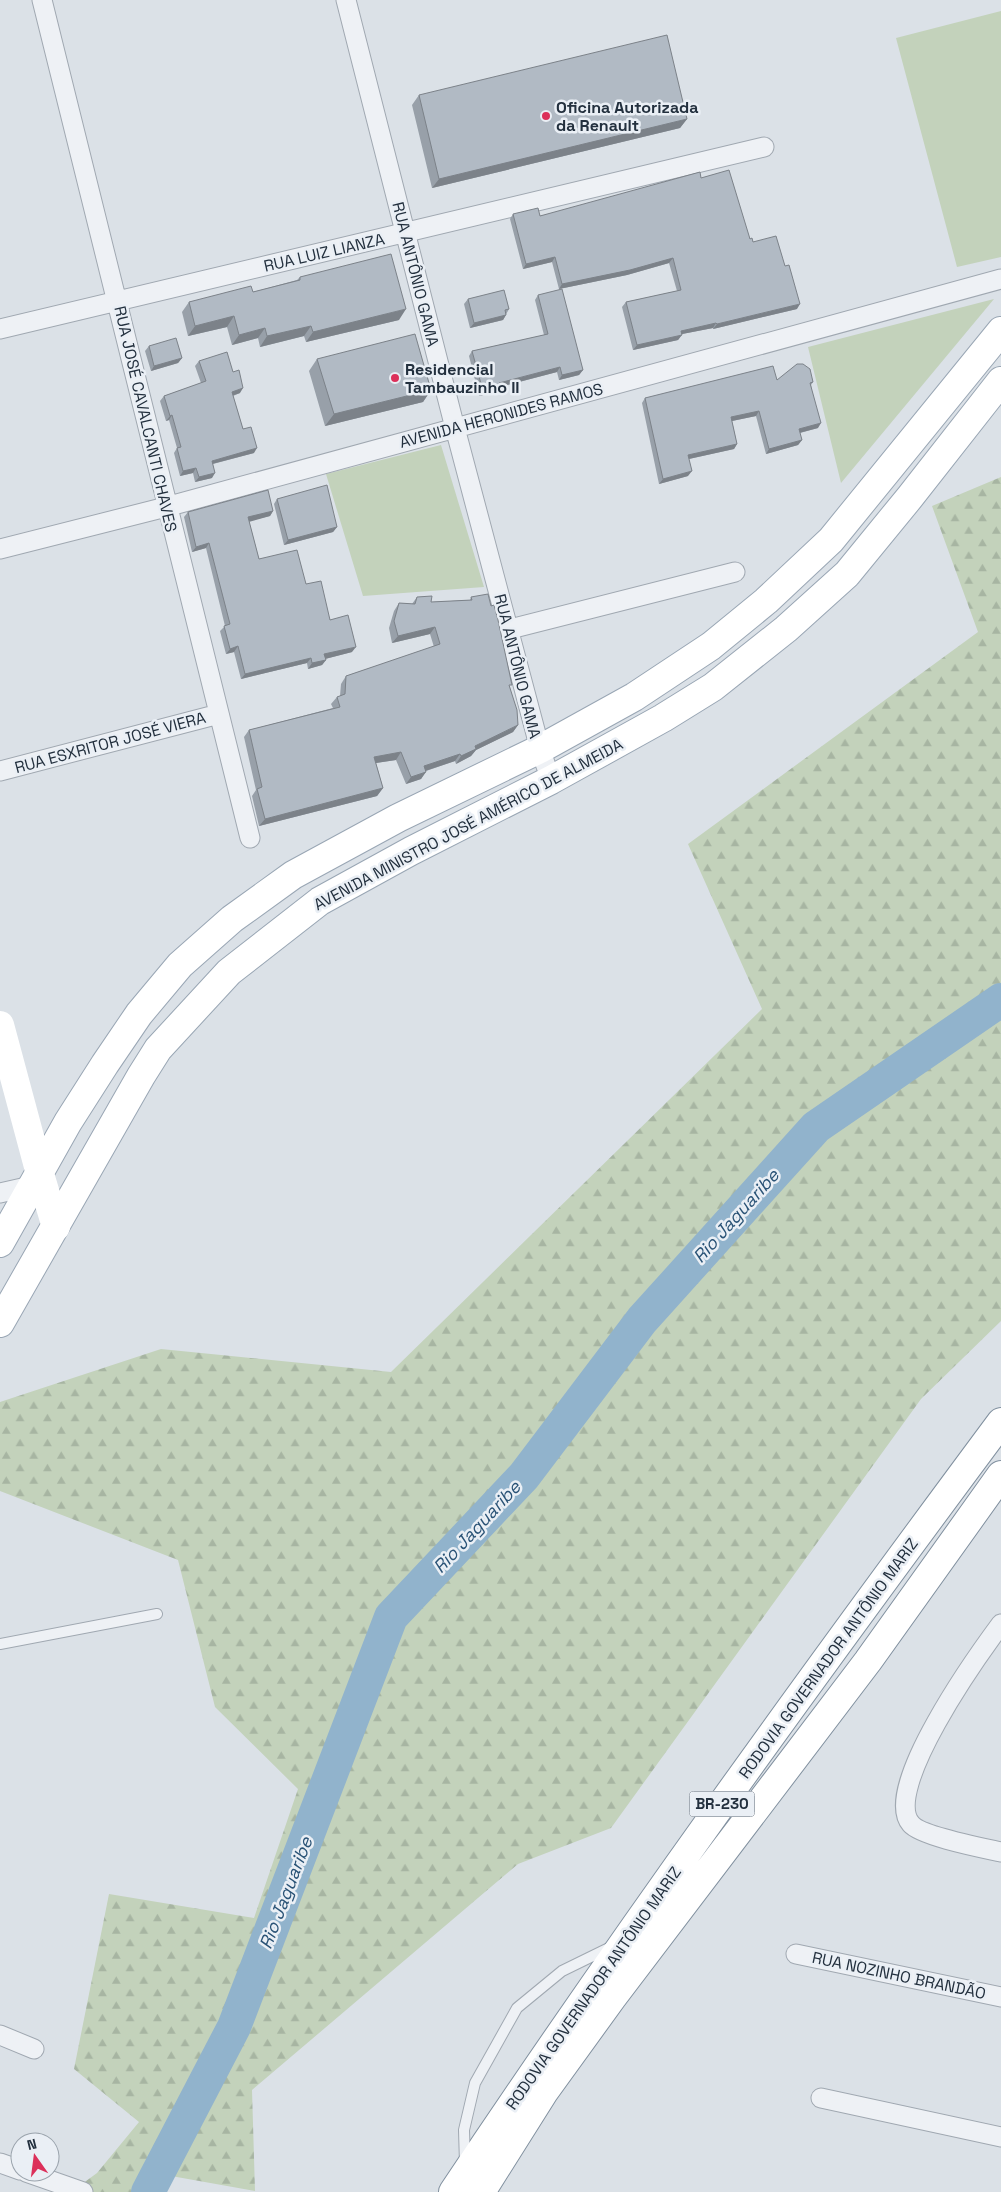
<svg xmlns="http://www.w3.org/2000/svg" width="1001" height="2192" font-family="'Space Grotesk',sans-serif">
  <style>
    .green { fill: #c3d2bb }
    .forest { fill: url(#forest-firs) }
    .lines { fill: none; stroke-linecap: round; stroke-linejoin: round }
    .river { stroke: #91b3cc; stroke-width: 34 }
    .lane-casing { stroke: #a0a8b1; stroke-width: 12 }
    .street-casing { stroke: #a0a8b1; stroke-width: 21 }
    .primary-casing { stroke: #99a6b4; stroke-width: 30 }
    .highway-casing { stroke: #81909f; stroke-width: 30 }
    .lane { stroke: #eef1f5; stroke-width: 10 }
    .street { stroke: #eef1f5; stroke-width: 19 }
    .secondary { stroke: #fff; stroke-width: 28 }
    .primary { stroke: #fff; stroke-width: 28 }
    .highway { stroke: #fff; stroke-width: 28 }
    .wall { fill: #98a0a9 }
    .shaded-wall { fill: #7c8289 }
    .building { fill: #b1bac4; stroke: #7c8289 }
    .poi-dot { fill: #dc305a; stroke: #eaeff5; stroke-width: 2 }
    .labels { text-anchor: middle; stroke-width: 5; stroke-linejoin: round; paint-order: stroke }
    .shield { fill: #eaeff5; stroke: #5f6975; stroke-width: 1 }
    .shield-label { font-size: 15px; font-weight: bold; fill: #23303e }
    .poi-label { font-size: 16px; font-weight: bold; fill: #23303e; stroke: #eaeff5; text-anchor: start }
    .street-label { font-size: 16px; fill: #23303e; stroke: #eaeff5 }
    .water-label { font-size: 18px; font-style: italic; fill: #2a5376; stroke: #eaeff5 }
  </style>
  <defs>
    <pattern id="forest-firs" width="22" height="20" patternUnits="userSpaceOnUse" patternTransform="scale(1.25)"><rect width="22" height="20" fill="#c3d2bb"/><path d="M5 1l3.5 6h-7zM16 11l3.5 6h-7z" fill="#a7b5a2"/></pattern>
  </defs>
  <rect width="100%" height="100%" fill="#dbe1e7"/>
  <path class="green" d="M1001,11V257L957,267L896,38Z
    M994,299L841,483L808,347Z
    M441,445L484,587L363,596L326,474Z"/>
  <path class="forest" d="M1001,477V1321L921,1399L611,1828L518,1864L252,2090L255,2191L160,2174L151,2192H71L97,2173L139,2122L74,2069L109,1894L254,1918L298,1789L215,1707L178,1560L0,1491V1402L161,1349L391,1372L762,1009L688,844L978,632L932,506Z"/>
  <g class="lines">
    <path class="river" d="M148,2192L234,2027L391,1617L524,1476L642,1320L816,1127L1001,1000"/>
    <defs>
      <path id="lane" d="M0,1644L157,1614
        M465,2163L464,2130L475,2083L517,2008L562,1971L611,1947"/>
      <path id="street" d="M42,0L250,838
        M346,0L455,428L540,749L551,780
        M0,329L764,147
        M0,549L166,507L1001,279
        M510,629L735,572
        M0,771L219,714
        M0,1193L31,1186
        M1001,1624C978,1655 881,1790 911,1824C921,1836 983,1848 1001,1852
        M796,1954L1001,1997
        M0,2035L34,2049
        M821,2098L1001,2137
        M0,2163L20,2170
        M26,2172L83,2192"/>
      <path id="primary" d="M0,1243L68,1122L105,1064L139,1014L180,965L232,919L293,875L398,818L540,749L634,697L711,646L766,601L831,540L1001,331
        M0,1323L141,1076L158,1049L229,972L320,901L411,851L551,780L663,718L713,687L786,629L847,574L910,497L1001,381"/>
      <path id="highway" d="M453,2192C628,1930 813,1675 1001,1422
        M481,2192L544,2092L612,1998L868,1661L1001,1475"/>
    </defs>
    <use href="#lane" class="lane-casing"/>
    <use href="#street" class="street-casing"/>
    <use href="#primary" class="primary-casing"/>
    <use href="#highway" class="highway-casing"/>
    <use href="#lane" class="lane"/>
    <use href="#street" class="street"/>
    <path class="secondary" d="M0,1025L40,1174L56,1227"/>
    <use href="#primary" class="primary"/>
    <use href="#highway" class="highway"/>
  </g>
  <path class="wall" d="M419,95L687,119L680,128L432,188L412,105Z
    M701,178L753,242L797,309L713,329V328L682,334L678,340L633,350L622,307L626,302L677,291L669,263L627,275L559,289L552,262L523,269L510,219L513,214L540,216Z
    M300,277L399,320L306,342L304,336L260,347L258,338L232,345L227,327L188,336L182,312L189,302L253,292L297,280Z
    M538,295L583,370L579,375L559,380L557,372L500,387L496,392L479,396L469,356L472,351L544,335L535,300Z
    M468,299L509,309L503,320L470,328L464,304Z
    M149,346L182,358L178,363L151,371L145,351Z
    M317,359L431,390L423,402L325,426L309,371Z
    M199,361L240,393L233,396L243,429L254,453L213,464L212,478L195,482L193,473L180,476L174,453L177,448L169,420L166,421L160,401L164,396L201,383L195,366Z
    M777,380L813,382L811,385L818,428L800,433L802,440L798,445L766,454L756,416L732,421L737,444L734,449L689,459L688,476L659,484L642,403L645,398Z
    M277,499L337,527L333,532L284,545L274,504Z
    M273,511L270,516L249,521L259,559L306,584L330,620L352,652L325,659L326,660L322,665L308,669L307,663L241,679L234,652L226,654L220,631L225,626L206,548L192,552L184,517L188,512Z
    M417,597L431,602L470,600L471,597L510,688L518,725L513,732L476,750L471,756L456,764L455,761L426,771L421,779L406,784L396,760L376,763L383,788L377,796L259,826L252,796L256,790L244,737L249,730L333,708L331,704L337,697L340,696L341,684L346,676L434,647L430,634L392,643L389,628L394,611L399,603L412,604Z"/>
  <path class="shaded-wall" d="M687,119L680,128L432,188L439,179Z
    M555,257L552,262L523,269L526,264Z
    M673,258L669,263L627,275L559,289L562,284Z
    M800,304L797,309L713,329L717,324Z
    M406,309L399,320L306,342L313,332Z
    M506,315L503,320L470,328L474,323Z
    M234,316L227,327L188,336L195,326Z
    M716,323L713,328L677,335L681,331Z
    M311,326L304,336L260,347L267,336Z
    M265,328L258,338L232,345L239,335Z
    M682,335L678,340L633,350L637,345Z
    M182,358L178,363L151,371L154,366Z
    M560,367L557,372L495,388L499,383Z
    M583,370L579,375L559,380L562,375Z
    M500,387L496,392L479,396L483,391Z
    M243,388L240,393L228,397L232,392Z
    M431,390L423,402L325,426L334,414Z
    M759,411L756,416L727,422L731,417Z
    M172,415L169,420L166,421L170,416Z
    M821,423L818,428L795,434L799,429Z
    M802,440L798,445L766,454L769,449Z
    M737,444L734,449L684,460L688,455Z
    M257,448L254,453L208,465L212,461Z
    M196,468L193,473L180,476L183,471Z
    M692,471L688,476L659,484L663,479Z
    M215,473L212,478L195,482L199,477Z
    M273,511L270,516L245,523L248,517Z
    M337,527L333,532L284,545L288,540Z
    M209,543L206,548L192,552L196,547Z
    M435,627L430,634L392,643L398,636Z
    M238,646L234,652L226,654L230,649Z
    M356,647L352,652L321,660L324,654Z
    M311,658L307,663L241,679L245,674Z
    M326,660L322,665L308,669L312,663Z
    M518,725L513,732L476,750L471,756L456,764L461,756L475,746Z
    M401,752L396,760L369,764L374,757Z
    M460,754L455,761L419,773L424,766Z
    M426,772L421,779L406,784L411,777Z
    M383,788L377,796L259,826L265,819Z"/>
  <path class="building" d="M667,35L687,119L439,179L419,95Z
    M729,170L750,239L752,238L753,242L776,236L785,266L789,265L800,304L717,324L716,323L681,331L682,335L637,345L626,302L681,290L673,258L630,270L562,284L555,257L526,264L513,214L538,208L540,216L700,172L701,178Z
    M391,254L406,309L313,332L311,326L267,336L265,328L239,335L234,316L195,326L189,302L251,286L253,292L300,280V277Z
    M562,289L583,370L562,375L560,367L499,383L500,387L483,391L472,351L548,334L538,295Z
    M504,290L509,309L505,310L506,315L474,323L468,299Z
    M415,334L431,390L334,414L317,359Z
    M176,338L182,358L154,366L149,346Z
    M227,352L233,372L239,370L243,388L232,392L243,429L251,427L257,448L212,461L215,473L199,477L196,468L183,471L177,448L181,447L172,415L170,416L164,396L206,381L199,361Z
    M797,364H803L810,369L813,382L810,383L821,423L799,429L802,440L769,449L759,411L731,417L737,444L688,455L692,471L663,479L645,398L773,366L777,380Z
    M327,485L337,527L288,540L277,499Z
    M268,490L273,511L248,517L259,559L297,550L306,584L321,581L330,620L348,615L356,647L324,654L326,660L312,663L311,658L245,674L238,646L230,649L224,626L230,624L209,543L196,547L188,512Z
    M488,594L491,606L494,605L498,620L512,685H509L517,710L518,725L475,746L476,749L461,756L460,754L424,766L426,772L411,777L401,752L374,757L383,788L265,819L257,789L262,787L249,730L340,707L337,697L345,694L346,676L440,644L435,627L398,636L394,621L399,603L415,604L417,597L432,596L431,602L472,600L471,597Z"/>
  <g class="poi-dot">
    <circle cx="546" cy="116" r="5"/>
    <circle cx="395" cy="378" r="5"/>
  </g>
  <g class="labels">
    <rect class="shield" x="689.5" y="1791.5" width="65" height="25" rx="4"/>
    <g class="shield-label">
      <text x="722" y="1809">BR-230</text>
    </g>
    <g class="poi-label">
      <text x="556" y="113">Oficina Autorizada<tspan x="556" dy="18">da Renault</tspan></text>
      <text x="405" y="375">Residencial<tspan x="405" dy="18">Tambauzinho II</tspan></text>
    </g>
    <g class="street-label">
      <text transform="translate(324 252) rotate(-13)" y="6">RUA LUIZ LIANZA</text>
      <text transform="translate(416 274) rotate(76)" y="6">RUA ANTÔNIO GAMA</text>
      <text transform="translate(501 415) rotate(-15)" y="6">AVENIDA HERONIDES RAMOS</text>
      <text transform="translate(146 419) rotate(77)" y="6">RUA JOSÉ CAVALCANTI CHAVES</text>
      <text transform="translate(518 666) rotate(76)" y="6">RUA ANTÔNIO GAMA</text>
      <text transform="translate(110 742) rotate(-15)" y="6">RUA ESXRITOR JOSÉ VIERA</text>
      <text transform="translate(468 824) rotate(-28)" y="6">AVENIDA MINISTRO JOSÉ AMÉRICO DE ALMEIDA</text>
      <text transform="translate(828 1658) rotate(-54)" y="6">RODOVIA GOVERNADOR ANTÔNIO MARIZ</text>
      <text transform="translate(899 1975) rotate(12)" y="6">RUA NOZINHO BRANDÃO</text>
      <text transform="translate(593 1988) rotate(-55)" y="6">RODOVIA GOVERNADOR ANTÔNIO MARIZ</text>
    </g>
    <g class="water-label">
      <text transform="translate(736 1216) rotate(-48)" y="6">Rio Jaguaribe</text>
      <text transform="translate(477 1527) rotate(-47)" y="6">Rio Jaguaribe</text>
      <text transform="translate(286 1893) rotate(-69)" y="6">Rio Jaguaribe</text>
    </g>
  </g>
  <g transform="translate(35 2157) rotate(346)"><circle r="24" fill="#eaeff5" stroke="#9aa3ac"/>
  <path d="M0-4L9 19L0 12L-9 19Z" fill="#dc305a"/>
  <text y="-8" font-size="14" font-weight="bold" text-anchor="middle" fill="#23303e">N</text>
  </g>
</svg>
